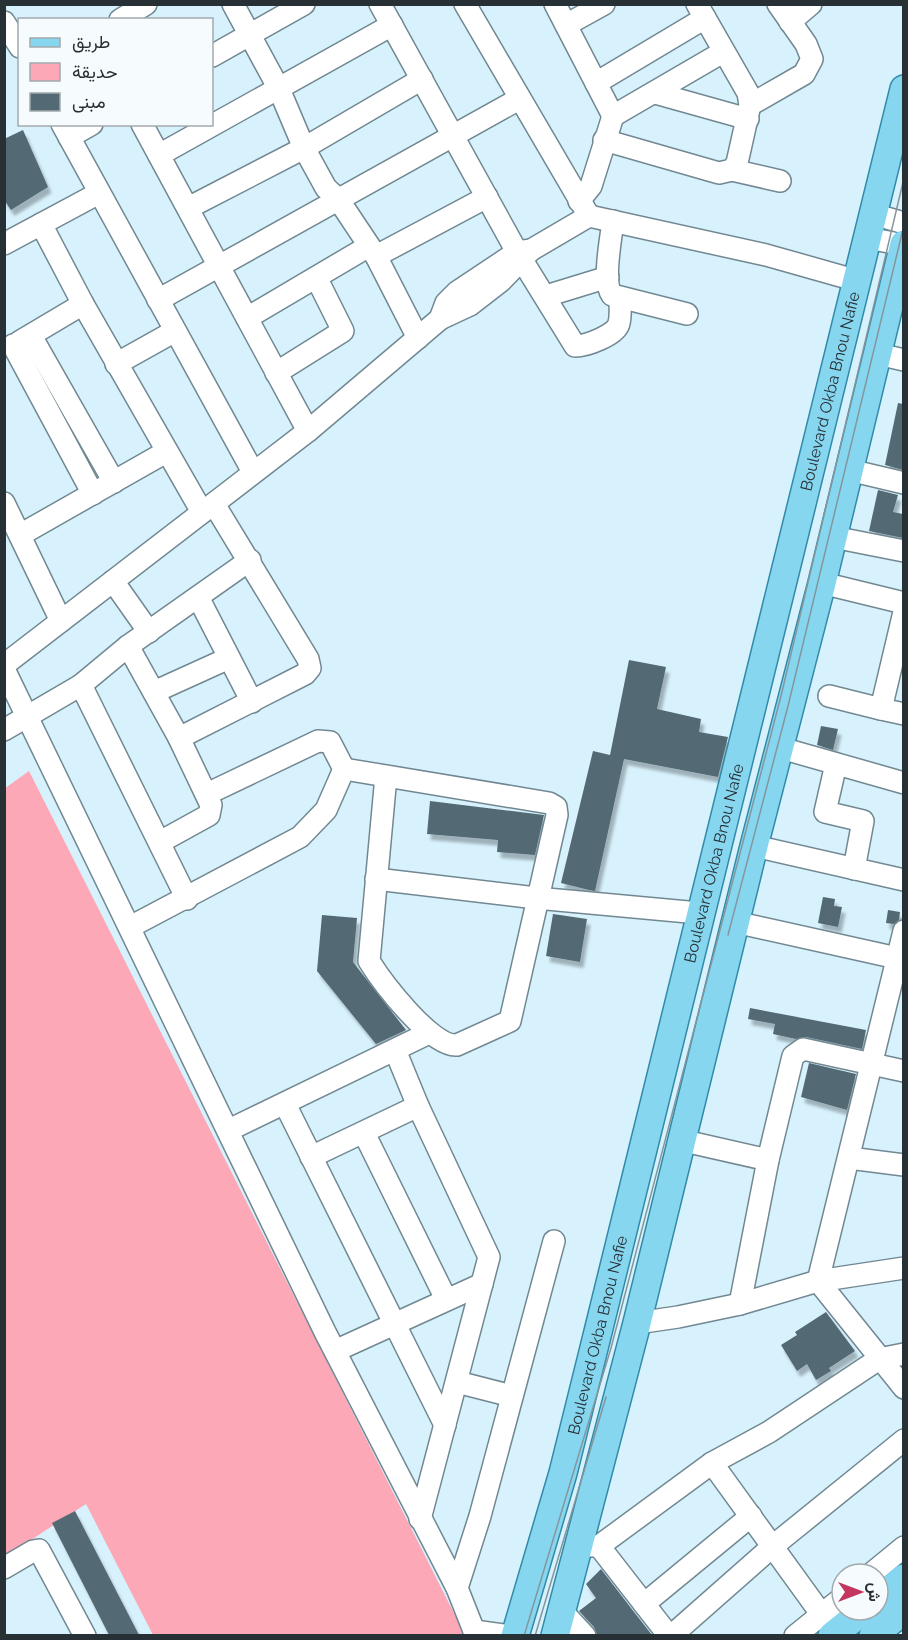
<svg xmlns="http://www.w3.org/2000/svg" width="908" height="1640" viewBox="0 0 908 1640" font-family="Raleway,Vazirmatn,sans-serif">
  <defs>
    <filter id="shadow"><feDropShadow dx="3.5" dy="6" stdDeviation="1.5" flood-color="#0004"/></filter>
  </defs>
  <rect width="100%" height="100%" fill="#d8f2fd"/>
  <path fill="#fca8b7" d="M29,771l436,864h-312l-67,-131 -81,53 -1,-768z"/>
  <g fill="#536973" filter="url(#shadow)">
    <path d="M23,130l25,57 -37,23 -7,-10v-61z"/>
    <path d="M898,403l5,1v66l-18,-5z"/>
    <path d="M878,490l20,5 -5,17 10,2v24l-34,-7z"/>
    <path d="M629,660l37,7 -9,42 44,10 -2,13 29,5 -10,40 -94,-18 -29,132 -6,-1 -28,-7 32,-132 17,4z"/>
    <path d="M821,726l17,3 -5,21 -16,-5z"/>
    <path d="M430,801l114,14 -9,40 -38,-3 1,-12 -71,-6z"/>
    <path d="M823,897l12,2 -1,7 8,1 -4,20 -20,-4z"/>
    <path d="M888,910l12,2 -1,8 -5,4 -8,-1z"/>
    <path d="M553,914l34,5 -7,43 -34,-6z"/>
    <path d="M322,915l35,3 -4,44 53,68 -30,14 -59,-73z"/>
    <path d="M750,1008l116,22 -4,19 -56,-12 -10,2 -23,-5 2,-10 -27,-5z"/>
    <path d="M809,1063l47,11 -9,36 -46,-13z"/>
    <path d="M826,1312l29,39 -26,17 2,3 -15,9 -9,-16 -10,7 -16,-26 16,-10 -2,-3z"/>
    <path d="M75,1511l64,124h-30l-57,-112z"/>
    <path d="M601,1569l33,43 18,23h-55l-3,-8 -15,-16 17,-13 -10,-14z"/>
  </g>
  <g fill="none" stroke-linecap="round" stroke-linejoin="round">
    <defs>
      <g id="minor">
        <path d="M233,4l46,85 25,59 22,40 12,11 38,57 42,82"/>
        <path d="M380,4l137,248 58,94c11,0 42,-11 44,-23 2,-7 1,-17 1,-24"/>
        <path d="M465,4l124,212"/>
        <path d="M555,4l58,112"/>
        <path d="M120,20l26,-16"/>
        <path d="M4,22l16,25"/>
        <path d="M790,22l21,-18"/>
        <path d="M566,25l38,-21"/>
        <path d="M212,56l92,-52"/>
        <path d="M596,83l109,-65"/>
        <path d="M655,93l93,26"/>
        <path d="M750,105l54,-31 8,-15 -6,-15 -28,-40"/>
        <path d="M62,124l191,348"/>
        <path d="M142,124l166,307"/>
        <path d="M69,137l23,-13"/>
        <path d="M604,140l115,33 13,-3 5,-7 13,-58 -2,-12 -51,-89"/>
        <path d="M159,155l233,-130"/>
        <path d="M732,170l48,11"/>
        <path d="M579,201l12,-15 22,-70 110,-64"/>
        <path d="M188,208l116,-60 118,-69"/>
        <path d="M873,214l31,9"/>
        <path d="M613,221c-2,18 -11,61 -1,74l75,19"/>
        <path d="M41,224l42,80 119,208"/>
        <path d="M868,238l36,7"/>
        <path d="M4,244l95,-51"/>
        <path d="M376,256l111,-59"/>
        <path d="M546,296l62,-19"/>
        <path d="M158,300l361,-201"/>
        <path d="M247,318l122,-72"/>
        <path d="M440,319l6,-16 11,-11 60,-40 14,-2 58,-34 177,39 92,26"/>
        <path d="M31,336l83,146"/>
        <path d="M19,342l64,-38"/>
        <path d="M13,345l80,149"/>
        <path d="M878,354l26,6"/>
        <path d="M116,364l59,-33"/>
        <path d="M276,373l67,-42 -26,-52"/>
        <path d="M849,470l55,13"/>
        <path d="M4,503l57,118"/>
        <path d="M20,535l146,-83"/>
        <path d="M833,537l71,14"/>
        <path d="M113,581l36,51"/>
        <path d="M822,583l82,20"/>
        <path d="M198,597l54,105"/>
        <path d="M904,612l-23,97 23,5"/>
        <path d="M128,646l51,92 32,67 -2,10 -49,27"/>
        <path d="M4,665l304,-234 132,-112 30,-14 31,-24 30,-31"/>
        <path d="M4,669l321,663 132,256 19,48"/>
        <path d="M81,685l106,214"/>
        <path d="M154,692l75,-34"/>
        <path d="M829,696l52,13"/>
        <path d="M4,730l77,-45 47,-39 122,-86"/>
        <path d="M179,738l126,-64 5,-6 -2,-9 -94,-155"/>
        <path d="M781,748l123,35"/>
        <path d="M836,764l-11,48 38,9 -9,48"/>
        <path d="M344,769l205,34 7,4 1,8 -47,206 -53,24c-25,3 -75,-63 -88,-84l17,-185"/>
        <path d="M207,794l111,-53 12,1 14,27"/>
        <path d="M754,846l150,34"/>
        <path d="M376,879l160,19 163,15"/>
        <path d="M735,922l162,36"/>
        <path d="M130,927l170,-90 26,-27 18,-41"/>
        <path d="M904,931l-86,350 86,107"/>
        <path d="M395,1050l23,56 71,151 -69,262"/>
        <path d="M285,1104l160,321"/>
        <path d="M229,1130l200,-97"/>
        <path d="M364,1133l82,166"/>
        <path d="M680,1140l88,20"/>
        <path d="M311,1157l107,-51"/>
        <path d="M849,1158l55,7"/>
        <path d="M740,1304l28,-144 25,-104 10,-7 101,22"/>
        <path d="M637,1323l41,-6 62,-13 78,-23 86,-13"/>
        <path d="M335,1351l147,-67"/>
        <path d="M457,1382l55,14"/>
        <path d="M712,1463l123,170"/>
        <path d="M587,1546h12l70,90"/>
        <path d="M599,1546l113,-83 57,-31 110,-73 25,-5"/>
        <path d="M4,1568l29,-17 6,-1 46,86"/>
        <path d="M871,1574l33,-27"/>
        <path d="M457,1588l23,-72 74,-275"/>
        <path d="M644,1604l107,-88"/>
        <path d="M562,1611l23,25"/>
        <path d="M474,1631l38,5"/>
        <path d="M671,1636l102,-90 131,-106"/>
        <path d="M795,1636l47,-38"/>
      </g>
      <g id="major">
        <path d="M878,1599l26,-21"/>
        <path id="s1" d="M515,1636l48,-163 32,-129 309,-1255"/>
        <path d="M555,1636l82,-313 117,-477 68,-263 82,-339"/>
        <path d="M832,1636l32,-26"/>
        <path d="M873,1636l31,-26"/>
      </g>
    </defs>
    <use href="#minor" stroke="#718892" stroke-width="24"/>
    <use href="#major" stroke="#318aa8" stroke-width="30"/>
    <use href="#minor" stroke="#fff" stroke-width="21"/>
    <use href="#major" stroke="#87d6f0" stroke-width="27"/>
    <g stroke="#84969d" stroke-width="1.5">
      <path d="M728,935l60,-229 116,-481"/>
      <path d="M524,1636l87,-288 170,-652 123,-518"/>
      <path d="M535,1636l71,-239"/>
    </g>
  </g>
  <g text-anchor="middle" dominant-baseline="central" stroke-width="6" stroke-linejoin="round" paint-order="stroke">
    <g font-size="16" fill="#273034" stroke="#f6fbfd">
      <text stroke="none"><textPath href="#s1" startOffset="1284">Boulevard Okba Bnou Nafie</textPath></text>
      <text stroke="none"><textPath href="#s1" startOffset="798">Boulevard Okba Bnou Nafie</textPath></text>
      <text stroke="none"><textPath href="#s1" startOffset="312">Boulevard Okba Bnou Nafie</textPath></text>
    </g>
  </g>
  <rect width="908" height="1640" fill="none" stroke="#273034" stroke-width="12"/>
  <rect x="18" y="18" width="195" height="108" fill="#f6fbfd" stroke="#a3aaad" stroke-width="1.5"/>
  <rect x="30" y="38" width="30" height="9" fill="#87d6f0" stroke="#a3aaad" stroke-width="1.5"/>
  <text x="72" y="48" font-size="18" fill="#273034">طريق</text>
  <rect x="30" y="63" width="30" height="18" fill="#fca8b7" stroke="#a3aaad" stroke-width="1.5"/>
  <text x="72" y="78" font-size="18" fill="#273034">حديقة</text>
  <rect x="30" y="93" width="30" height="18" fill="#536973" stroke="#a3aaad" stroke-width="1.5"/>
  <text x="72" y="108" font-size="18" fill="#273034">مبنى</text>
  <g transform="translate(860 1592) rotate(90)"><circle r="28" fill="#f6fbfd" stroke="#a3aaad" stroke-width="1.5"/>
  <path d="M0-4.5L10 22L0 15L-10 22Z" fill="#c4355f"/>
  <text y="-9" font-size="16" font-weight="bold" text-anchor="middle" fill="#273034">ش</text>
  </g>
</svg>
